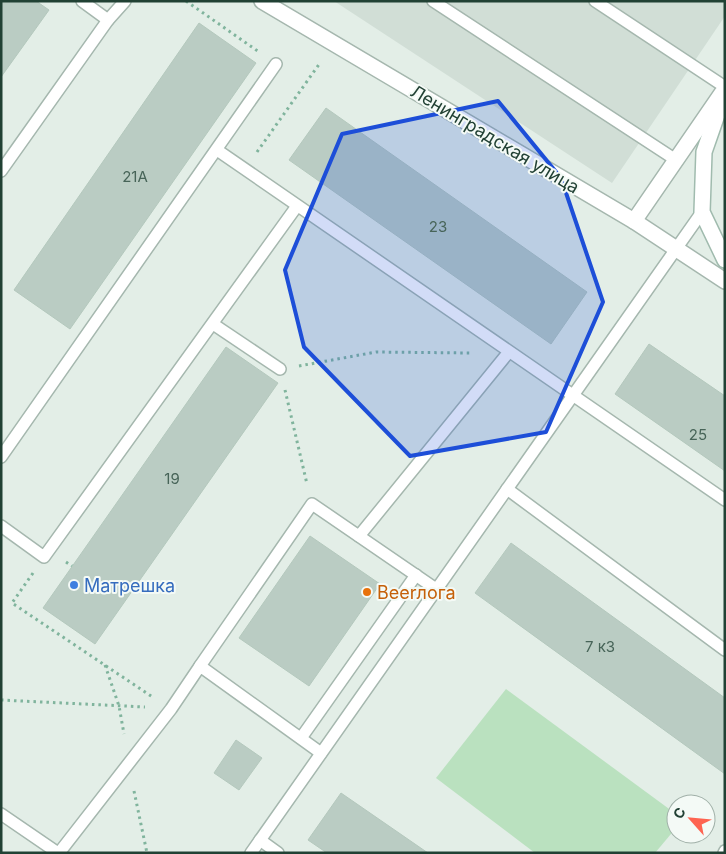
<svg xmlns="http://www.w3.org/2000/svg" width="726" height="854" viewBox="0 0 726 854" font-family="Inter,sans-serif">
  <rect width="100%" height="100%" fill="#e3eee7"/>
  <path fill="#d1ded6" d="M334,1h391v15l-113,167z"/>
  <path fill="#bae1bf" d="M506,689l170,125v14l-21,25h-120l-99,-75z"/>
  <g fill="#baccc3" stroke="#b4c8bd">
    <path d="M1,1h35l13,9 -48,67z"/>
    <path d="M199,23l57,40 -186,266 -56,-39z"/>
    <path d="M326,108l261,184 -36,52 -262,-184z"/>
    <path d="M649,344l76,52v75l-110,-77z"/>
    <path d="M226,347l52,36 -183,261 -52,-36z"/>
    <path d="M310,536l70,48 -71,102 -70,-48z"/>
    <path d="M511,543l214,155v76l-250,-181z"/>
    <path d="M236,740l26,18 -23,32 -25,-17z"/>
    <path d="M341,793l87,60h-101l-19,-13z"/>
  </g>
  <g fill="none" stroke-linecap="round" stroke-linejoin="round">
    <defs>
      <g id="service">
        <path d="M82,1l26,19"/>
        <path d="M433,1l243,159"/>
        <path d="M595,1l130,86"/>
        <path d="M217,150l508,350"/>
        <path d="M1,171l107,-151 17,-19"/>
        <path d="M213,324l67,45"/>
        <path d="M1,457l275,-393"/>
        <path d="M507,489l218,161"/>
        <path d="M1,526l43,31 253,-351"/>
        <path d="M359,536l149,-183"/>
        <path d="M200,666l112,-162 124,85"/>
        <path d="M301,738l115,-163"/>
        <path d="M1,814l57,39"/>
        <path d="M260,840l18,13"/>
        <path d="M59,853l112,-144 29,-43 121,87"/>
        <path d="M251,853l451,-641"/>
        <path d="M724,853l1,-2"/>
      </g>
      <g id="minor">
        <path d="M262,1l372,220 91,60"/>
        <path d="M634,221l88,-128"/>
      </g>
      <path id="secondary" d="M725,92l-21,60 -2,60 23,48"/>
    </defs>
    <use href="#service" stroke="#a5b7ae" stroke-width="14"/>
    <use href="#minor" stroke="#a5b7ae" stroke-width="18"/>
    <use href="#secondary" stroke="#a0bbae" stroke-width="18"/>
    <g stroke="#80b49d" stroke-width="3" stroke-dasharray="2.5 4" stroke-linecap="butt">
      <path d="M186,1l73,51"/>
      <path d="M257,152l63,-89"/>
      <path d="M299,366l77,-14 96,1"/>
      <path d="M285,390l22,94"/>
      <path d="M66,562l6,4"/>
      <path d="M33,573l-21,30 142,95"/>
      <path d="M105,665l14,41 5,28"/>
      <path d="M1,700l144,7"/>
      <path d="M134,791l13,62"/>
    </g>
    <use href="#service" stroke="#fff" stroke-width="11"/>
    <use href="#minor" stroke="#fff" stroke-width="15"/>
    <use href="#secondary" stroke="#fff" stroke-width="15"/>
  </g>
  <path fill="#1d4ed8" fill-opacity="0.2" stroke="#1d4ed8" stroke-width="4" stroke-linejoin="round" d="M498,101l63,77 42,124 -57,130 -136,24 -106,-109 -19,-77 57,-136z"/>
  <circle fill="#3f7fe0" stroke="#f4faf6" stroke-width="2" cx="74" cy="585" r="5"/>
  <circle fill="#e8710a" stroke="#f4faf6" stroke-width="2" cx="367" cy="592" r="5"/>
  <g text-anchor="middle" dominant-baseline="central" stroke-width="4" stroke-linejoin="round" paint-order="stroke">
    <g font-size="15" fill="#476458">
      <text x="135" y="176">21А</text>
      <text x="438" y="226">23</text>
      <text x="698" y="434">25</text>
      <text x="172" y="478">19</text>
      <text x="600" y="646">7 к3</text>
    </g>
    <g font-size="18" fill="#214134" stroke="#f4faf6">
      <text transform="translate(495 139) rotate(31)">Ленинградская улица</text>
    </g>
    <g font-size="18" fill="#366cbe" stroke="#f4faf6" text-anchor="start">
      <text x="84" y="585">Матрешка</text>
    </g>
    <g font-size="18" fill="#c56008" stroke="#f4faf6" text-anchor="start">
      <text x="377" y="592">Beerлога</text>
    </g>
  </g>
  <rect width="726" height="854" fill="none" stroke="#214134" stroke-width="5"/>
  <g transform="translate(691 819) rotate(297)"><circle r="24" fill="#f4faf6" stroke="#a0b0a8"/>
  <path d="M0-4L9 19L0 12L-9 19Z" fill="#fe6451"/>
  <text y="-8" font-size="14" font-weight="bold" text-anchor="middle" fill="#214134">С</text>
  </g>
</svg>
